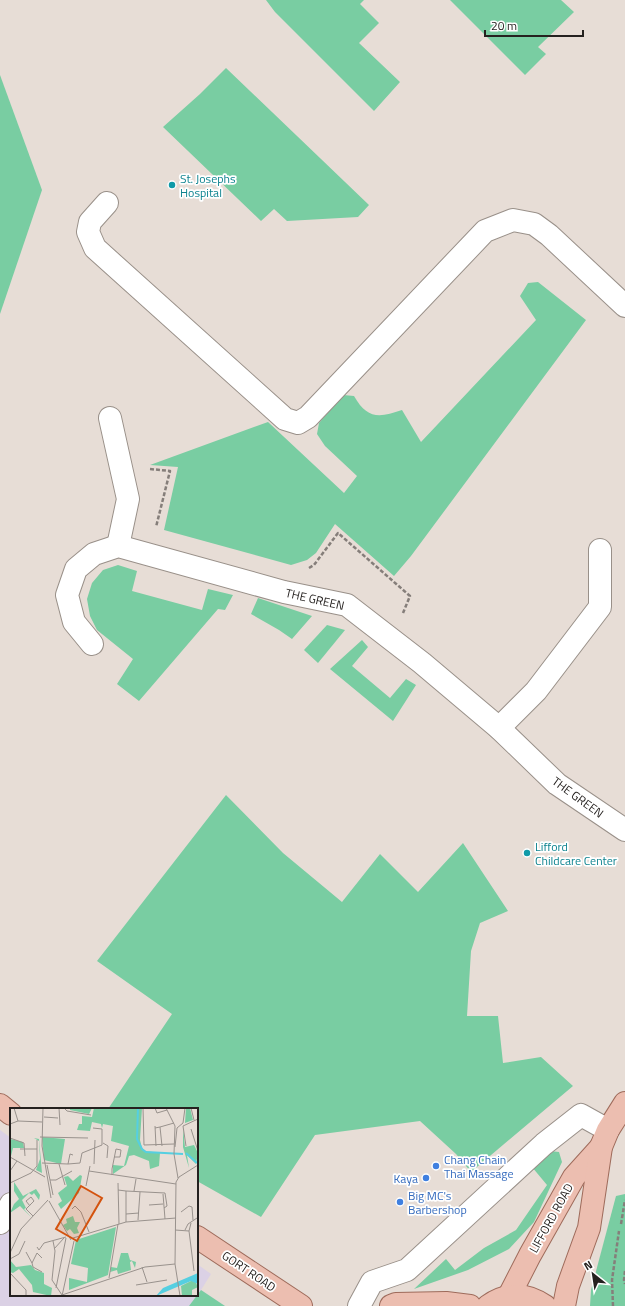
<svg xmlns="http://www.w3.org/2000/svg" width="625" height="1306" viewBox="0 0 625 1306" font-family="'Titillium Web',sans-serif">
  <rect width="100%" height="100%" fill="#e7ddd6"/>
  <path fill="#dbd1e5" d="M0,1130l11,8v157h186v-31l14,10 -10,16 24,16h-225z"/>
  <g fill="#79cda2">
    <path d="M266,0h98l-4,4 19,19 -20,20 41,39 -26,29 -99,-99z"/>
    <path d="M450,0h111l13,12 -36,35 8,7 -21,21z"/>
    <path d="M226,68l143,137 -11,12 -71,4 -13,-12 -13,12 -98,-94 37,-33z"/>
    <path d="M0,75l42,115 -42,124z"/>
    <path d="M538,282l48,38 -175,236 -17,20 -59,-52 -19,29 -9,7 -16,5 -127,-35 14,-63 -28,-2 118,-43 76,71 13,-17 -32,-30 -8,-12 2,-11 24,-28 11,1c13,23 25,22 48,14l19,32 115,-122 -16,-24 8,-13z"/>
    <path d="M118,565l19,6 -5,20 70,19 6,-21 25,6 -8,15 -7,-1 -79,92 -22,-17 16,-25 -36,-29 -7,-14 -3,-17 5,-16 11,-13z"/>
    <path d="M258,598l54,18 -20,23 -13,-9 -28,-16z"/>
    <path d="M327,625l18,5 -27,33 -14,-13z"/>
    <path d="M362,640l6,7 -16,19 38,32 16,-19 10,6 -23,36 -63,-52z"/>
    <path d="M226,795l57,58 59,49 38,-48 38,38 45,-49 45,68 -28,12 -9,28 -4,65h31l5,47 38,-6 32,29 -102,86 -15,-18 -36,-33 -105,14 -54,82 -64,-36v-72h-89l64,-95 -75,-53z"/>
    <path d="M550,1151l9,1 3,10 -28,60 -25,27 -41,21 -54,19 32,-30 9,11 29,-22 32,-18 31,-45 -15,-18z"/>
    <path d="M625,1194v112h-35l1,-16 25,-94z"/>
    <path d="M201,1290l24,16h-36z"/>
  </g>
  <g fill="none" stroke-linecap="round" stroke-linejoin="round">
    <defs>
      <g id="minor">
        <path d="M107,203l-17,19 -2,10 7,16 190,171 13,4 10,-6 177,-186 28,-11 21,4 15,11 76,71"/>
        <path d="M110,418l18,81 -10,47"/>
        <path d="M92,644l-18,-22 -7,-27 9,-26 18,-15 24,-8 166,46 63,13 75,58 77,65 58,56 68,46"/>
        <path d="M499,728l37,-37 64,-84v-57"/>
        <path d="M0,1223l11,-19"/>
        <path d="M359,1306l13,-24 35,-12 137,-126 37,-29 27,15"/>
      </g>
      <g id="major">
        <path d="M0,1105l11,9"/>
        <path d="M197,1237l104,69"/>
        <path d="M509,1296l21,-41 44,-78 27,-30"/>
        <path d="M391,1306l5,-2 50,-1 24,3"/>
        <path d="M488,1306c20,-14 38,-13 57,0"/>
        <path d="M564,1306l4,-20 21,-58 12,-81 7,-17 17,-27"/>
      </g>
    </defs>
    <use href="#minor" stroke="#999089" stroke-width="24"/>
    <use href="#major" stroke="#9e6b5b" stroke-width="24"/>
    <g stroke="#857e7a" stroke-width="2.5" stroke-dasharray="4 2" stroke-linecap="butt">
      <path d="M150,469l20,2 -14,56"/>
      <path d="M309,568l5,-3 24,-32 72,63 -7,17"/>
      <path d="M621,1224l4,-24"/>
      <path d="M625,1271l-1,9 1,4"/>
      <path d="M613,1306l-1,-26 7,-49"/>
    </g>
    <use href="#minor" stroke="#fff" stroke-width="22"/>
    <use href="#major" stroke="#ecbeb0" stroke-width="22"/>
  </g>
  <g fill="#0f9aa8" stroke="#fff" stroke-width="1.5">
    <circle cx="172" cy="185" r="4"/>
    <circle cx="527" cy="853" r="4"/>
  </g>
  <g fill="#3f7fe0" stroke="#fff" stroke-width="1.5">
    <circle cx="436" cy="1166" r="4"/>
    <circle cx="426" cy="1178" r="4"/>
    <circle cx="400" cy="1202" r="4"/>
  </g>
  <g text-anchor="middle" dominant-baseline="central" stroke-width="3.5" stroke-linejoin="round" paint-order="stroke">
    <g font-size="12" fill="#0d838f" stroke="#fff" text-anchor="start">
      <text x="180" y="178">St. Josephs<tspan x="180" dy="14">Hospital</tspan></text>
      <text x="535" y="846">Lifford<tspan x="535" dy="14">Childcare Center</tspan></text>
    </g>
    <g font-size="12" fill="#25211f" stroke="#fff">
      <text transform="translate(315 599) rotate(13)">THE GREEN</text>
      <text transform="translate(578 797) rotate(36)">THE GREEN</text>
      <text transform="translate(551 1218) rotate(-61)">LIFFORD ROAD</text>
      <text transform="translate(249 1271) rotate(34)">GORT ROAD</text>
    </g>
    <g font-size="12" fill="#366cbe" stroke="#fff" text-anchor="start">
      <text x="444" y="1159">Chang Chain<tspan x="444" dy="14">Thai Massage</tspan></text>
      <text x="418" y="1178" text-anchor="end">Kaya</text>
      <text x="408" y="1195">Big MC's<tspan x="408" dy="14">Barbershop</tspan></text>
    </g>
  </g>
  <g transform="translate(10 1108)">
    <rect width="188" height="188" fill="#e7ddd6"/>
    <path d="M60,0h22l-3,6 -19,-4zM84,0h48l-2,32 2,8 3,3 15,2 -1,13 -9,3 -1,-8 -15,-6 -5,1 -3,9 -13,9v-9l11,1 5,-20 -18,-5 2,-15 -10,-2 -1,4 -1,-4 -9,-2 -2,9 -13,-1 2,-6h3v-8l10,1zM176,0h4l3,12 -8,3zM173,20l2,19 9,-2 4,8 -2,11 -9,-9 2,13 -6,-21zM32,29l23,2 -4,25 -17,-4zM24,30l5,1 3,34 -6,-3 4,-11 -1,-18zM0,31l13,3 1,6h-11l-2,8zM70,67l2,1 -3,17 -18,16 -3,-5 4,-3 -4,-8 9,-7 -3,-9 4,-1 5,5zM4,74l9,14 13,-7 4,6 -1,5 -5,-7 -2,2 -3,-2 -7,7 4,8 -2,1 7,8 -11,-11 -10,7 4,-9 5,-5 -5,-8zM63,108l2,6h5l-3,6 2,5 -5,1 -4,-5 -3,2 -4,-6 4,-2 -1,-4zM106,119l-8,48 -39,15v-12l18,4 1,-14 -17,-4 5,-24zM111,145h7l2,7 6,2 -1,6 -3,-7 -2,1 1,8 -13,4 -1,-4 -7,2 1,-5 6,1zM0,152l6,7 15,-2 4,5 9,3v11l8,4 -1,8 -18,-4 -1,-7 -13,-16 -6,4 -3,-1zM181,173h4l3,6 -6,3v6h-10l-1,-10z" fill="#79cda2"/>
    <path d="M188,165v11l-7,-3 -35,15 7,-8z" fill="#55cfe1"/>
    <path fill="none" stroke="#55cfe1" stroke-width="2" d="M128,0l-1,31 5,10 4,3 37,2M176,45l11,10"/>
    <path fill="none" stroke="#99928d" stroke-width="1" d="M33,0l-1,38 9,52M49,0l1,17M54,0l3,3 24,4M133,0l1,37 30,-1M145,0l2,5 10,-3M156,0l9,18 -1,28 4,24M181,0l3,12M34,9l14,1M8,13l24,1M0,16l8,-3 -4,-13M145,18l1,20M150,19l14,-4M145,20l5,-1 2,19M181,21l7,22M30,29l48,1M0,30l14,5 1,13M93,35l5,3 -1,12M176,38l-3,-20 15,-7M165,39l2,-19 6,-5 2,-15M10,41h17M0,49l35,20M32,55l26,1 2,-10 3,1M49,56l6,21M58,56l12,-1 2,-10 20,-8v-16l-9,-1M84,56l1,-24M37,57l6,30M0,63l7,-10M79,63l87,13M102,67v-6l4,-20 5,1 -1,7h-6M40,72h6l16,-9M0,75l21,-10 6,-7v-26M108,75l1,41M76,78l4,-20M108,82l8,1v31M116,83l39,2 2,13 -3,2M124,83l2,-12M153,86l2,25M39,93l22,39M139,97l14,-1M20,98l-4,-5 5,-4 3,4 -8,8 7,7M62,101l3,-3 6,6 8,20M171,104l8,-6 3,1 1,13M116,106l13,-1M128,112l2,-28M165,122l14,1 2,-8M175,122l3,-6 9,-6M179,123l5,40M63,130l53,-16 50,-4M43,133l2,10 -3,29 10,15 83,-28 30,-3M27,139l2,3 5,-7 22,-6M44,141l10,-11M16,144l6,11M0,145l11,-24 27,-29M32,150l-5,-5 -5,10 1,4 9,5M0,151l9,-5 6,-13M132,159l5,15M0,165l16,17v6M99,170l9,-54M126,177l31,-5M46,180l10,-50M52,188l12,-55M170,188l-5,-32 1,-82 3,-5 19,-12"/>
    <path fill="#d4530e" fill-opacity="0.15" stroke="#d4530e" stroke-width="2" d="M71,78l21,12 -25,43 -21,-12z"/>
    <rect width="188" height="188" fill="none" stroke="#25211f" stroke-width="2"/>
  </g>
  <g transform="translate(593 1274) rotate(330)" stroke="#ffffff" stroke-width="3" paint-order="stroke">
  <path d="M0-3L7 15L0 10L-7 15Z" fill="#25211f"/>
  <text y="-6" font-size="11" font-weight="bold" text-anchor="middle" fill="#25211f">N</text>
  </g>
  <path d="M485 30v6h98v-6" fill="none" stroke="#25211f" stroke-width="2"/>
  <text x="491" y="30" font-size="12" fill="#25211f" stroke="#ffffff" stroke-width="3" paint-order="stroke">20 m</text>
</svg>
